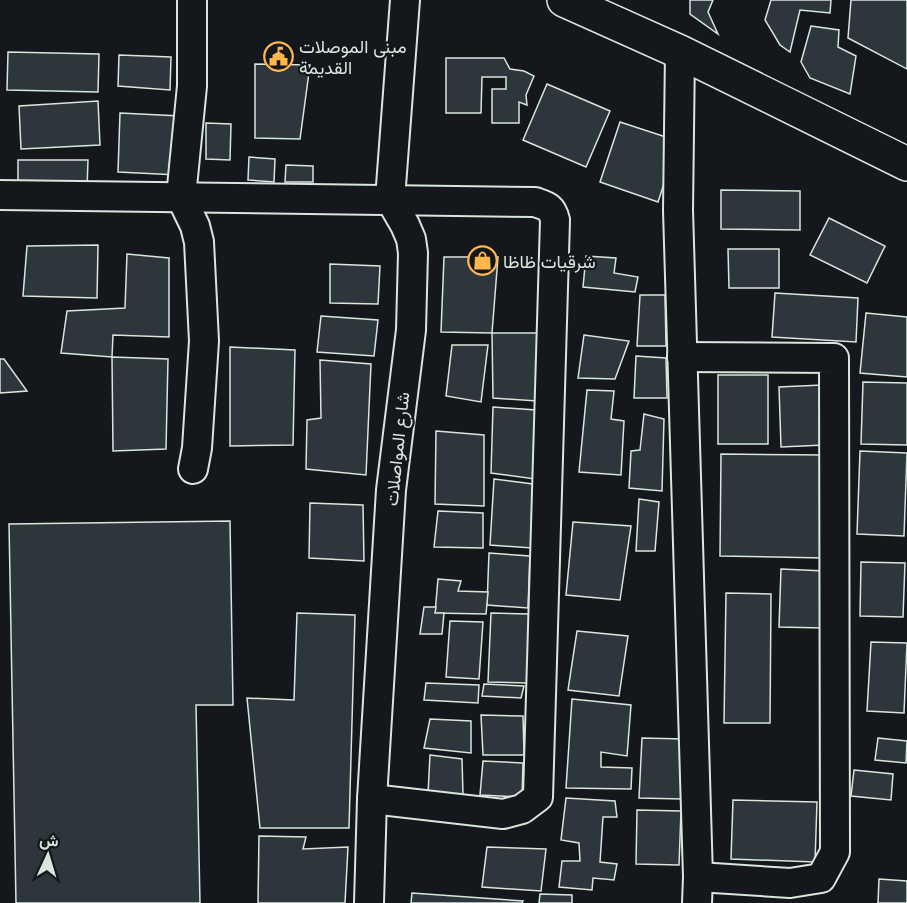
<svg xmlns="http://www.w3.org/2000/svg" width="907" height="903" viewBox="0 0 907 903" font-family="'PT Sans',Vazirmatn,sans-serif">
  <rect width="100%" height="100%" fill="#14181c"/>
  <g fill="#2c363c" stroke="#d8e6dc" stroke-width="1.5">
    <path d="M690,0h23l-5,12 10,22 -28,-20z"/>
    <path d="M771,0h60l-1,13 -30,-3 -10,42 -10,-7 -15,-25z"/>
    <path d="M851,0h56v69l-59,-31z"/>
    <path d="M811,26l28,4 -1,17 18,9 -6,38 -40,-16 -9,-16z"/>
    <path d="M8,52l91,2 -1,38 -91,-2z"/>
    <path d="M119,55l52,2 -1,33 -52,-4z"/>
    <path d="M446,58h58l6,11 14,2 10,5 -8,19 1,10 -8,-3v21h-27v-34h14v-12h-24l-1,36h-35z"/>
    <path d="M255,64l55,1 -10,74 -45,-1z"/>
    <path d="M547,84l63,27 -24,56 -63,-27z"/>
    <path d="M98,101l2,44 -79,4 -2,-43z"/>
    <path d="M120,113l60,3 -2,59 -60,-3z"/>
    <path d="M620,122l58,19 -20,61 -58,-20z"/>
    <path d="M206,123l25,1 -1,36 -24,-1z"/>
    <path d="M249,157l26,2 -1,23 -26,-2z"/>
    <path d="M18,160h70l-1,29 -69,-1z"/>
    <path d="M286,165l27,1v16h-28z"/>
    <path d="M721,190l79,1v39l-79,-1z"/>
    <path d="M829,218l56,28 -18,37 -57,-28z"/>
    <path d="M98,245l-1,53 -74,-2 4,-50z"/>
    <path d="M728,249h51v39h-50z"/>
    <path d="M127,254l42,4v79l-56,-2 -1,22 -51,-4 6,-42 58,-3z"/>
    <path d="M586,256l30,2 -2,15 24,4 -3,15 -52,-5z"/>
    <path d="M444,257h54l-6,76 -51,-1z"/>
    <path d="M330,264l50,2 -2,38 -48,-1z"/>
    <path d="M775,293l83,5 -2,44 -84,-5z"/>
    <path d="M640,295h25l1,51h-29z"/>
    <path d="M866,313l41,4v60l-47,-4z"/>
    <path d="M321,316l57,4 -4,36 -57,-4z"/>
    <path d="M492,333h46l-1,68 -44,-3z"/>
    <path d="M584,335l45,6 -14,38 -37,-1z"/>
    <path d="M452,345h36l-7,57 -35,-6z"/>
    <path d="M230,347l65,3 -2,95 -63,1z"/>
    <path d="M636,356l30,2 1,40h-33z"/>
    <path d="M112,357l56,2 -2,90 -53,2z"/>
    <path d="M0,359h4l23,32 -27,2z"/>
    <path d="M320,360l51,4 -5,111 -60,-6 1,-49 14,-2z"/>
    <rect x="718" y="375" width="50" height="69"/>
    <path d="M863,382l44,1v62l-46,-1z"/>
    <path d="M822,385l2,60 -43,2 -2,-60z"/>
    <path d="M587,390l27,1 -3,28 13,2 -3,54 -42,-3z"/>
    <path d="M493,407l43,3 -1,69 -44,-6z"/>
    <path d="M644,414l20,5 -2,72 -33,-3 2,-37 9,-1z"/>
    <path d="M436,431l48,4v71l-49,-2z"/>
    <path d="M860,451l47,2 -3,83 -47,-2z"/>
    <path d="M721,454l104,1 -1,103 -104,-2z"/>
    <path d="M494,479l39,5 -1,64 -42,-3z"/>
    <path d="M639,499l20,3 -4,49h-19z"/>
    <path d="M310,503l53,2 1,56 -55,-3z"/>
    <path d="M438,511l45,2v35l-49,-1z"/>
    <path d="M230,521l3,184h-37l4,198h-184l-7,-379z"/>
    <path d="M573,522l58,4 -11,74 -54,-5z"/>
    <path d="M489,553l41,3 -2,52 -41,-3z"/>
    <path d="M861,562l44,1 -2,54 -43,-1z"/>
    <path d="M781,569l44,2 -2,57 -44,-1z"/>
    <path d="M438,579l23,2 -3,10 30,1 -2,22 -51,-1z"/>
    <path d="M726,593l45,1 -1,129h-46z"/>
    <path d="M424,607h12l-1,6h9l-2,21h-22z"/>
    <path d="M297,613l58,2 -6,213h-89l-13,-130 47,2z"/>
    <path d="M491,613l38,1 -2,69 -39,-1z"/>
    <path d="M450,621l33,1 -4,57 -33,-2z"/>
    <path d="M577,631l51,5 -9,60 -51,-6z"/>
    <path d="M871,642l36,1 -3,70 -37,-2z"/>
    <path d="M426,683l53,2 -1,18 -54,-3z"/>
    <path d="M484,684l40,2 -3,12 -39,-2z"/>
    <path d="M572,699l59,6 -4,51 -26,-4v15l31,1 -1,21 -65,-1z"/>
    <path d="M481,715l42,1 1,39h-41z"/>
    <path d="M430,719l41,2v32l-47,-5z"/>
    <path d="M642,738l42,1 -2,60 -43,-1z"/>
    <path d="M878,738l29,3 -1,22 -31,-3z"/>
    <path d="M430,755l32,4 1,36 -35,-1z"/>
    <path d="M483,761l40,2 -1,34 -42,-2z"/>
    <path d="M854,770l39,4 -2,26 -40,-4z"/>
    <path d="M566,798l49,3 2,16h-14l-3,45 17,2 -3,16 -21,-2 -1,12 -33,-3 3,-26h18l-1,-18 -18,-3z"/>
    <path d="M733,800l84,2 -2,60 -84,-3z"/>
    <path d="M637,810l44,1 -2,54 -43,-1z"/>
    <path d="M259,836l47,1 -3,12 45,-2 -3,56h-87z"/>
    <path d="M487,847l59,2 -5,42 -59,-4z"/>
    <path d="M879,879l28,2v22h-29z"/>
    <path d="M412,893l111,8 -1,2h-111z"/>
    <path d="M540,894l32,1v8h-33z"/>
  </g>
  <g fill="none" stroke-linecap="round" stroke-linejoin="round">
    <defs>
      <g id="street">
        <path d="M192,0v86l-11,111 14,29 4,16 5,99 -7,107 -4,21"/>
        <path d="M680,52l-2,158 20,667 -1,26"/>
        <path d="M0,195l535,7c12,4 17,5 20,18l-17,577 -16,12 -19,5 -131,-15"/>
        <path d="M682,357l152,1 1,494 -14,26 -31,5 -92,-6"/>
        <path d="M369,903l3,-104 19,-309 20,-160 2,-77 -2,-14 -6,-14 -15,-26 15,-199"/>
      </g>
      <path id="secondary" d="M564,0l116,52 227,112"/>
    </defs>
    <use href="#street" stroke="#d8e6dc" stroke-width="32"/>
    <use href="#secondary" stroke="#d8e6dc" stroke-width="36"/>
    <use href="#street" stroke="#14181c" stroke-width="28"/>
    <use href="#secondary" stroke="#14181c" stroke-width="33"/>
  </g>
  <defs>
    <symbol id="civic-ring" viewBox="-11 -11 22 22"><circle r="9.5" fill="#14181c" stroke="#ffb74d" stroke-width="1.5"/><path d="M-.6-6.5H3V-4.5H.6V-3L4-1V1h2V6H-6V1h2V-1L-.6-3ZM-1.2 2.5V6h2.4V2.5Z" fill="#ffb74d"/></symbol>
    <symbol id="shop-ring" viewBox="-11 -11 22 22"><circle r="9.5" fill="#14181c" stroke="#ffb74d" stroke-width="1.5"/><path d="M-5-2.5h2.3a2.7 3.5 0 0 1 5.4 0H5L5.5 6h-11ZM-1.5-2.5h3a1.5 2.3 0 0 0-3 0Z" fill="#ffb74d"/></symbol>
  </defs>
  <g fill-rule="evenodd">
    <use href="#civic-ring" x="262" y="40" width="33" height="33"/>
    <use href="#shop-ring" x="466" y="244" width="33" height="33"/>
  </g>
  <g text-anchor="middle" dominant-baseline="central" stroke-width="4.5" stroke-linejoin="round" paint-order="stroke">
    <g font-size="18" fill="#d8e6dc" stroke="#14181c" text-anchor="start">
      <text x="299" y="46">مبنى الموصلات<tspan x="299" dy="21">القديمة</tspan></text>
      <text x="503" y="261">شرقيات ظاظا</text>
    </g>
    <g font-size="18" fill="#d8e6dc" stroke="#14181c">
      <text transform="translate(397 449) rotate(-84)">شارع المواصلات</text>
    </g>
  </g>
  <g transform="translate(48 855) rotate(4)" stroke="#14181c" stroke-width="4.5" paint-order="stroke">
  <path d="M0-4.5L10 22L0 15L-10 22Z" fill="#d8e6dc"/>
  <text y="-9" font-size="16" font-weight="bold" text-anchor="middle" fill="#d8e6dc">ش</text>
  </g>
</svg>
